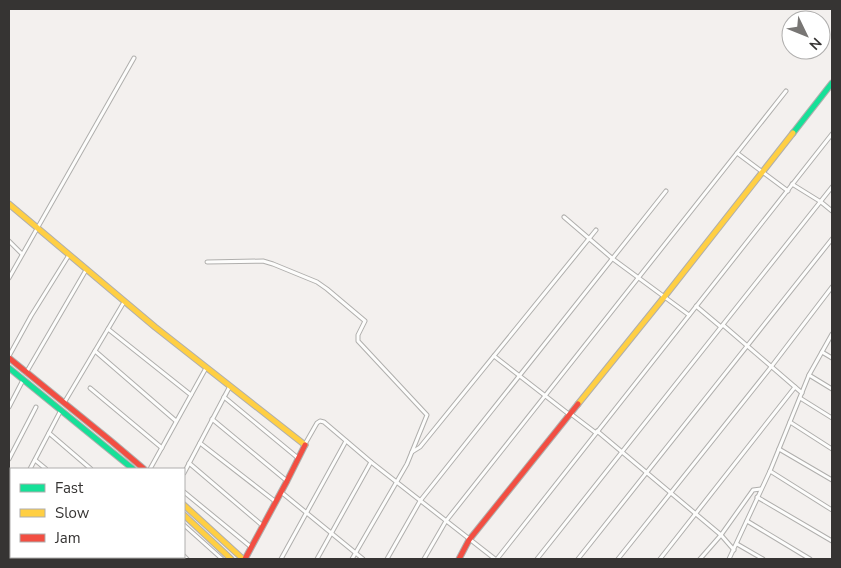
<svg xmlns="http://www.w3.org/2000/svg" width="841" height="568" viewBox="0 0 841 568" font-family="'Nunito Sans',sans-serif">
  <rect width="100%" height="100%" fill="#f3f0ee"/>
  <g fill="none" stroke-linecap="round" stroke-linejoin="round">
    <defs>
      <g id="street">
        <path d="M737,153l51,38"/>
        <path d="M792,184l29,18 11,9"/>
        <path d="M564,217l49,42 76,56"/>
        <path d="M9,241l13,13"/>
        <path d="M207,262l56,-1 10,3 44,18 10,7 38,32 -7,14v6l69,74 -20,49 -55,95"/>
        <path d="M9,278l125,-220"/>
        <path d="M696,306l25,21"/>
        <path d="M723,325l79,68"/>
        <path d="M108,329l83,66"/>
        <path d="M95,351l81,70"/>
        <path d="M822,352l10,6"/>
        <path d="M9,356l22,-40 38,-61"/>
        <path d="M494,356l76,59"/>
        <path d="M26,373l60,-103"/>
        <path d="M809,375l23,14"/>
        <path d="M90,388l72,60"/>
        <path d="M224,397l74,61"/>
        <path d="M800,398l32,20"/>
        <path d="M64,403l60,-101"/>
        <path d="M9,407l14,-27"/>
        <path d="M571,414l25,19"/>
        <path d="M212,419l75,62"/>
        <path d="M790,422l42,27"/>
        <path d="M597,431l124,104 13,15"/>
        <path d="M49,433l42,36"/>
        <path d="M200,443l76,59"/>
        <path d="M305,444l12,-21 3,-2 4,1 47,40 124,97"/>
        <path d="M779,449l53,31"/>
        <path d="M412,452l8,-5 176,-217"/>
        <path d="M9,459l27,-52"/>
        <path d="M35,460l11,9"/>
        <path d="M189,463l74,63"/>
        <path d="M30,469l31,-59"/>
        <path d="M150,469l56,-101"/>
        <path d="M770,471l62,39"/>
        <path d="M184,473l46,-87"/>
        <path d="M184,492l67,55"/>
        <path d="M281,492l82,67"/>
        <path d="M757,497l75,44"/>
        <path d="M9,511l2,-5"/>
        <path d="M9,514l2,2"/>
        <path d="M747,521l63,38"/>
        <path d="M184,525l38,34"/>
        <path d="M737,544l26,15"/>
        <path d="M9,553l2,2"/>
        <path d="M184,556l3,3"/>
        <path d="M13,557l3,2"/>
        <path d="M58,557l3,2"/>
        <path d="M103,557l3,2"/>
        <path d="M145,557l3,2"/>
        <path d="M138,559l1,-2"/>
        <path d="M281,559l65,-118"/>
        <path d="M317,559l54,-97"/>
        <path d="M387,559l33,-58 246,-310"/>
        <path d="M424,559l22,-38 340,-430"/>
        <path d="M497,559l335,-425"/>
        <path d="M537,559l295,-372"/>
        <path d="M578,559l254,-320"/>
        <path d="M618,559l153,-192 61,-80"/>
        <path d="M660,559l135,-172"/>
        <path d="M700,559l21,-24 32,-45 8,-1"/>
        <path d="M729,559l41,-88 39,-96 23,-41"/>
      </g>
      <g id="fast">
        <path d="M793,133l39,-50"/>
        <path d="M9,368l124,101"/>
      </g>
      <g id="slow">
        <path d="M9,204l146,123 150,118"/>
        <path d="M578,404l87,-108 128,-163"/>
        <path d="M184,505l59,54"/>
        <path d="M184,515l47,44"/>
      </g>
      <g id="jam">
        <path d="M9,358l102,83 33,28"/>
        <path d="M245,559l42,-78 18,-36"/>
        <path d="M459,559l10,-19 109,-136"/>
      </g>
    </defs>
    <use href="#street" stroke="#b0afad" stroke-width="5"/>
    <use href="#fast" stroke="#b0afad" stroke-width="7"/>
    <use href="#slow" stroke="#b0afad" stroke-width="7"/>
    <use href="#jam" stroke="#b0afad" stroke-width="7"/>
    <use href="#street" stroke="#fdfdfc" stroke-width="3"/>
    <use href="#fast" stroke="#16e098" stroke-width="5"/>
    <use href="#slow" stroke="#ffcf43" stroke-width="5"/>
    <use href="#jam" stroke="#f24e42" stroke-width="5"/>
  </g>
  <rect width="841" height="568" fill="none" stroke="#363433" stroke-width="20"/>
  <rect x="10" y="468" width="175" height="90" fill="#ffffff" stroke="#afaead"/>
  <rect x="20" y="484" width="25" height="8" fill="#16e098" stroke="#afaead"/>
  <text x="55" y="493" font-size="15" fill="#363433">Fast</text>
  <rect x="20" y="509" width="25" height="8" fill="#ffcf43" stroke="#afaead"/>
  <text x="55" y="518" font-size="15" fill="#363433">Slow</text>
  <rect x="20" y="534" width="25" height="8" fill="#f24e42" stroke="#afaead"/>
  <text x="55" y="543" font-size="15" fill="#363433">Jam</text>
  <g transform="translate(806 35) rotate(133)"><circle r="24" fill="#ffffff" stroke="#afaead"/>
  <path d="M0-4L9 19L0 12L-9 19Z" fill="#787674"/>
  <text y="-8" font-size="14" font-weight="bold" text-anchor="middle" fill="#363433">N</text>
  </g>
</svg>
